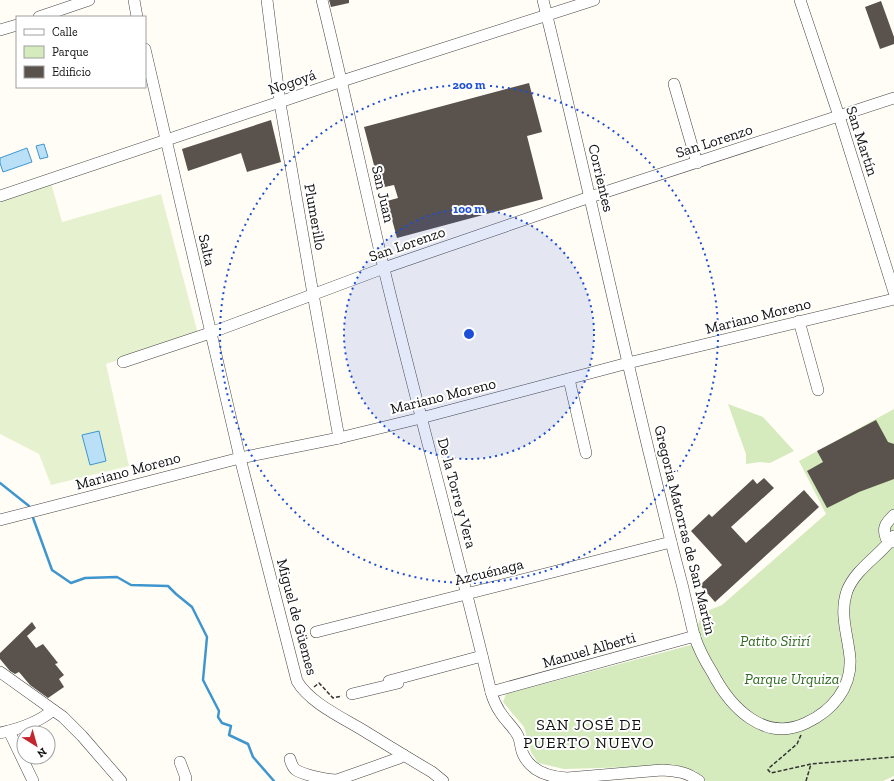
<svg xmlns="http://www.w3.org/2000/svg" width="894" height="781" viewBox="0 0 894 781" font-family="'Zilla Slab',serif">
  <rect width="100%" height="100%" fill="#fffdf5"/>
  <g fill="#d5ebbd">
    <path d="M728,404l35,13 31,34 -24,12 -10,-1 -14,2v-10z"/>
    <path d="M894,409v367l-11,5h-177l-10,-10 -29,-5 -103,3 -26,-6 -7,-11 -7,-25 -21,-25 3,-8 185,-49 11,-32 20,-8 104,-91 -27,-53z"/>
  </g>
  <path fill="#e6f2cf" d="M51,183l11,39 99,-28 37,140 -92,30 23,102 -78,19 -12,-31 -39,-20v-234z"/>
  <g fill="#b9e0f7" stroke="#3f96cf">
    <path d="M44,144l4,13 -8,2 -4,-13z"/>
    <path d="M27,148l5,14 -29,10 -3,-9v-5z"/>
    <path d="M99,431l7,30 -16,4 -8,-30z"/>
  </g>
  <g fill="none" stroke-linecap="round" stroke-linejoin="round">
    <g stroke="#3f96cf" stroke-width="2.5">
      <path d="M0,483l29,23 1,3"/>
      <path d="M32,515l20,55 19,13 14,-5 32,-1 14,8 37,1 8,8 16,13 15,30 -4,43 16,31 -1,6 4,6 9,3 -2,9 19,9 5,13 21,24"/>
    </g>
  </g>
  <g fill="#5a524d">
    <path d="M329,0h20v3l-18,4z"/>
    <path d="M881,1l13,36v7l-14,5 -15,-42z"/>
    <path d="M529,83l13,49 -15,4 16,63 -146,39 -10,-37 11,-3 -4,-13 -14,3 -16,-61z"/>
    <path d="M271,120l10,42 -34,10 -6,-19 -53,18 -6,-22z"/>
    <path d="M876,420l12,22 6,2v35l-35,13 -32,16 -20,-37 16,-9 -6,-11z"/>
    <path d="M764,478l10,10 -43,39 15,16 58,-53 15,17 -104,95 -15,-17 22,-20 -31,-34 18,-17 3,3 41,-38 4,5z"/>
    <path d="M32,622l4,6 -9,8 9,12 7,-4 15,19 -3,1 9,11 -5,4 5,8 -16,11 -18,-13 -11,-13 -4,2 -5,-3 -10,-12v-6z"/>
  </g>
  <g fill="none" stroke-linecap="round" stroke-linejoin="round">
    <defs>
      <g id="minor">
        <path d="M134,0l3,17"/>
        <path d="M267,0l13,103 33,191 26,144"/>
        <path d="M322,0c22,89 41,179 62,269 34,141 73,282 107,423 2,7 5,14 9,20 5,8 12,14 17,22 4,6 3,14 6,20 8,18 26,23 44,24l95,-8c15,1 25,2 37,11"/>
        <path d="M543,0c37,150 70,302 106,452 11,44 21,88 33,132 4,17 8,34 12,51 4,12 11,26 18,37 18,35 52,71 94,51 26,-12 46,-35 44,-65 -2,-23 -11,-44 -3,-67 9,-23 33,-35 47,-55"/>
        <path d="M800,0l39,116 55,176"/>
        <path d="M39,17l50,-17"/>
        <path d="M0,30l17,-5"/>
        <path d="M145,49l95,409 57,223c12,21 44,36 64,48 23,14 47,29 71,43l11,9"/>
        <path d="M674,84l23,79"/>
        <path d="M0,196l342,-115 252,-81"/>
        <path d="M799,321l19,69"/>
        <path d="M123,362l87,-29 174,-65 206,-71 304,-99"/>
        <path d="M569,379l17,74"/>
        <path d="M894,515c-8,8 -12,12 -8,23l8,4"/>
        <path d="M0,520l240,-62 99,-20 82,-20 207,-55 266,-64"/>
        <path d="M316,632l355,-90"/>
        <path d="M0,672l63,45 19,19 39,45"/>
        <path d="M389,681l93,-25"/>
        <path d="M491,692l204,-56"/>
        <path d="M352,694l46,-11"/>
        <path d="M9,731l24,50"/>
        <path d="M0,733c19,-4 38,-10 53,-23"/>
        <path d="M290,759c1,4 2,8 6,11 8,5 31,10 41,10l62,-22 5,-3"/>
        <path d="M180,762l6,16 -1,3"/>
      </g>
    </defs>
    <use href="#minor" stroke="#444" stroke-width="12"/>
    <g stroke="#333" stroke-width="1.5" stroke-dasharray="4 2" stroke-linecap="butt">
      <path d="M296,638l12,-4"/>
      <path d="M314,687l5,-4 14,15 9,-2"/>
      <path d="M801,735l-4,9 -28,24 -1,2 3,3 40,-9 83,-7"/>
      <path d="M806,781l5,-17"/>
      <path d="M891,781l3,-1"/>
    </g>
    <use href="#minor" stroke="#fff" stroke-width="11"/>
  </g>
  <circle cx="469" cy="334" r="125" fill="#1d4ed8" fill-opacity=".12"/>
  <g fill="none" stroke="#1d4ed8" stroke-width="2" stroke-dasharray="2 4">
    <circle cx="469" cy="334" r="125"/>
    <circle cx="469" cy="334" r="249"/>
  </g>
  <g text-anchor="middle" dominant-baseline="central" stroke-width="4" stroke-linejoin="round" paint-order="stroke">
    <g font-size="15" fill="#111" stroke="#fff">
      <text transform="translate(292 82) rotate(-19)">Nogoyá</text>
      <text transform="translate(714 141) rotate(-18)">San Lorenzo</text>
      <text transform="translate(862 141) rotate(72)">San Martín</text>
      <text transform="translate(601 178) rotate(77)">Corrientes</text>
      <text transform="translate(383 194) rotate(77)">San Juan</text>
      <text transform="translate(315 217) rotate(80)">Plumerillo</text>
      <text transform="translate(407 244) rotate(-19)">San Lorenzo</text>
      <text transform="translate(207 250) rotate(77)">Salta</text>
      <text transform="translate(758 316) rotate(-14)">Mariano Moreno</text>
      <text transform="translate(443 396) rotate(-14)">Mariano Moreno</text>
      <text transform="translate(128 471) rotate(-15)">Mariano Moreno</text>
      <text transform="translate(457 493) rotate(75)">De la Torre y Vera</text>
      <text transform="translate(685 530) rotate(76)">Gregoria Matorras de San Martín</text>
      <text transform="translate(489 572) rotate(-14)">Azcuénaga</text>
      <text transform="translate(297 617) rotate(75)">Miguel de Güemes</text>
      <text transform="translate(589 650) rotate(-16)">Manuel Alberti</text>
    </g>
    <g font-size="15" font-style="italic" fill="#2f6b1f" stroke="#fff">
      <text x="775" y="641">Patito Sirirí</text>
      <text x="792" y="679">Parque Urquiza</text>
    </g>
    <g font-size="16" letter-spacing="1" fill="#111" stroke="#fff">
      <text x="589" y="724">SAN JOSÉ DE<tspan x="589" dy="18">PUERTO NUEVO</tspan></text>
    </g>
  </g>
  <circle cx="469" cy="334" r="6" fill="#1d4ed8" stroke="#fff" stroke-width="2"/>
  <g font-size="12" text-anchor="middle" font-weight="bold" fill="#1d4ed8" stroke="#fff" stroke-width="4" stroke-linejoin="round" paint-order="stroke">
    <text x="469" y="89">200 m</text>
    <text x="469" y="213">100 m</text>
  </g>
  <rect x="16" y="16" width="130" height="72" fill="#ffffff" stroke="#a0a0a0"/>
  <rect x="24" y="29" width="20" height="6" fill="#ffffff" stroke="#a0a0a0"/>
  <text x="52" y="36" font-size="12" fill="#111111">Calle</text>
  <rect x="24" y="46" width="20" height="12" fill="#d5ebbd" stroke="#a0a0a0"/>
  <text x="52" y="56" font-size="12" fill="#111111">Parque</text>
  <rect x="24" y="66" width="20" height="12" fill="#5a524d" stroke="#a0a0a0"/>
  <text x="52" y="76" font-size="12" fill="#111111">Edificio</text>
  <g transform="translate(36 745) rotate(143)"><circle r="19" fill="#ffffff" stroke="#a0a0a0"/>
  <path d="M0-3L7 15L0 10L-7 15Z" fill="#c4262e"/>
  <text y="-6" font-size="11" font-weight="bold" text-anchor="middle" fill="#111111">N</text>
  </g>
</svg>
